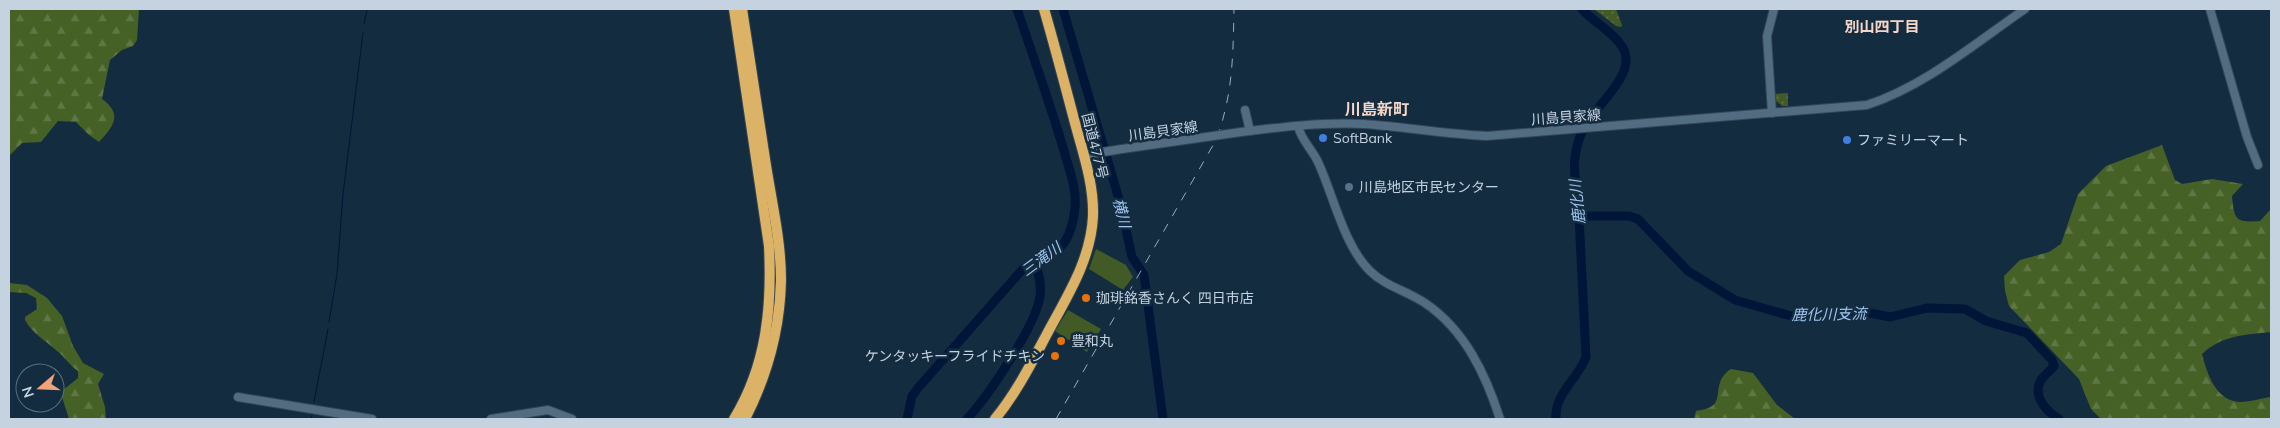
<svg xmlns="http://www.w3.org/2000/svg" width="2280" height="428" viewBox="0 0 2280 428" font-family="Mulish,'Noto Sans JP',sans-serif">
  <defs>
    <pattern id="forest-firs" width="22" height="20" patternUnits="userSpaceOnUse" patternTransform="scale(1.25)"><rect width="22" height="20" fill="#466125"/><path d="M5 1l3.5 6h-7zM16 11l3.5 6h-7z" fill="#5f7744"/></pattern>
    <pattern id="park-dots" width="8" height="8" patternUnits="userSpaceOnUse" patternTransform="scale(1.25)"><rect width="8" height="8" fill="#425a26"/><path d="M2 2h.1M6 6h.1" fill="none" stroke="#5c7145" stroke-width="1.8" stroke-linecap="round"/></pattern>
  </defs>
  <rect width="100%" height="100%" fill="#142c3f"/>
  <g fill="#425a26">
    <path d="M1096,249l30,16 7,12 -10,13 -34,-21z"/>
    <path d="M1068,310l33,19 -14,23 -32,-21z"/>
  </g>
  <g fill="url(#forest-firs)">
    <path d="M9,9h130l-2,31 -4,6 -11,4 -12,10 -8,39c21,15 12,27 -3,43l-10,-7 -13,-13 -18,-1 -17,21 -19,1 -13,13z"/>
    <path d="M2162,145l13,35 7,4 30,-5 31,5 -11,12c2,24 4,27 28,25l11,-12v123c-26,3 -49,3 -69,22 5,20 14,47 38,48 10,0 22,-4 31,-5v22h-170l-10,-10 -12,-30 -70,-73 -4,-15 -1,-15 16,-16 29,-8 12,-8 17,-50 28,-28z"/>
    <path d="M9,283l18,2 20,13 15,18 11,30 10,17 21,11 -6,10 7,23 1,12h-37l-7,-22 1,-7 15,-12v-7c-9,-6 -13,-14 -21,-20 -11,-10 -25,-18 -32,-31v-3l12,-8 -1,-11 -10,-5 -17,-1z"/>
    <path d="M1731,369l22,4 24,32 18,14h-101l2,-8c5,-1 12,-2 16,-5 11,-7 0,-25 19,-37z"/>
  </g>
  <g fill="url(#park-dots)">
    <path d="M1594,9h22l6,16 -1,2 -5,-1z"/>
    <path d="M1788,93v13h-6l-7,-6v-6z"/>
  </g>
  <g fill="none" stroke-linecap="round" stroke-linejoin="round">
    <g stroke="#001638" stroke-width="1">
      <path d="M364,24l3,-15"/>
      <path d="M329,322l8,-48 6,-80 20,-161"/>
      <path d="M314,402l14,-73"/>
      <path d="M311,419l1,-4"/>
    </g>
    <g stroke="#001638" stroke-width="9">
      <path d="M1063,9l58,197 11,51 12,18 19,144"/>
      <path d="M1578,216h51l9,3 50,52 47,29 56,16 69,-5 30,6 37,-9 38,1 21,12 41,12 25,27 2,6c-4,6 -11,9 -14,16 -7,15 7,30 19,37"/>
      <path d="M907,419l5,-23 6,-8 104,-118c13,-11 34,-14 44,-30 5,-9 8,-22 9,-33 2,-18 -6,-38 -11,-56 -14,-48 -31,-95 -47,-142"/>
      <path d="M967,419c21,-23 69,-93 73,-123 2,-12 -2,-24 -5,-35"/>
      <path d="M1556,419c-2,-25 22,-40 30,-62l-8,-161c-5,-26 -6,-41 5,-67 11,-22 55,-55 40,-81 -10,-17 -29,-25 -41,-39"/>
    </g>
    <defs>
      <g id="secondary">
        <path d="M2210,9l37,128 11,28"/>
        <path d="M1245,110l5,21"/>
        <path d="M1772,113l-5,-77 7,-27"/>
        <path d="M1298,126c3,14 14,23 20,36 15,32 26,84 52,109 15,15 37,20 55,32 40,27 61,72 75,116"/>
        <path d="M1241,132c40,-5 82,-10 123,-8 41,3 81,10 123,12l380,-31c58,-19 107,-61 158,-96"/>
        <path d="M1084,155l38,-6"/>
        <path d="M238,397l134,22"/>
        <path d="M491,419l57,-9 24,9"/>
      </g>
      <g id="highway">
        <path d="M742,9c8,50 15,100 23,150 6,40 16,81 16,121 -1,49 -14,96 -36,139"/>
        <path d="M734,419c33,-54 38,-112 35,-173l-35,-237"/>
        <path d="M995,419c22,-27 37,-57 53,-87 20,-37 43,-73 45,-116 1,-32 -10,-63 -18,-93 -10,-38 -20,-76 -31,-114"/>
      </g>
    </defs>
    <use href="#secondary" stroke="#334656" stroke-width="10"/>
    <use href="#highway" stroke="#334656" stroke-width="12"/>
    <use href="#secondary" stroke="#526c81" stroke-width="8"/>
    <use href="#highway" stroke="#dcb266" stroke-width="10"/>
    <path stroke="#9babba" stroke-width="1" stroke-dasharray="9 9" stroke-linecap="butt" d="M1056,419l160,-279c17,-45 17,-84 18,-131"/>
    <defs>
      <path id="secondary-bridge" d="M1122,149l119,-17"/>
    </defs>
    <use href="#secondary-bridge" stroke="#334656" stroke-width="10" stroke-linecap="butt"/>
    <use href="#secondary-bridge" stroke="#526c81" stroke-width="8"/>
  </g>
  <g fill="#3f7fe0" stroke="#142c3f" stroke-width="2">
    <circle cx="1323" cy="138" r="5"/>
    <circle cx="1847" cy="140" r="5"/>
  </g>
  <circle fill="#5c6f8a" stroke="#142c3f" stroke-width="2" cx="1349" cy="187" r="5"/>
  <g fill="#e8710a" stroke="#142c3f" stroke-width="2">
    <circle cx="1086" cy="298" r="5"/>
    <circle cx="1061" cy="341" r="5"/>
    <circle cx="1055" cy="356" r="5"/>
  </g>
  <g text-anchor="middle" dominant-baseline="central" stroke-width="5" stroke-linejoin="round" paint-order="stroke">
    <g font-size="14" fill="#c5d3e0" stroke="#142c3f">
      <text transform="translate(1566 117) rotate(-4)">川島貝家線</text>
      <text transform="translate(1163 131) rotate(-8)">川島貝家線</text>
      <text transform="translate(1095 146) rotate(76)">国道477号</text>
    </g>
    <g font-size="14" fill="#c5d3e0" stroke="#142c3f" text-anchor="start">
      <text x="1333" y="138">SoftBank</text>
      <text x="1857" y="140">ファミリーマート</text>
      <text x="1359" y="187">川島地区市民センター</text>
      <text x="1096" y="298">珈琲銘香さんく 四日市店</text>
      <text x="1071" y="341">豊和丸</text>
      <text x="1045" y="356" text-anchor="end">ケンタッキーフライドチキン</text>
    </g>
    <g font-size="15" font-weight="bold" fill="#f5d6c7" stroke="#142c3f">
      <text x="1882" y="26">別山四丁目</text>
    </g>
    <g font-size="15" font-style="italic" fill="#a1c4f0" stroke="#142c3f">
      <text transform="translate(1577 202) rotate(-96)">鹿化川</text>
      <text transform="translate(1122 213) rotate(76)">横川</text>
      <text transform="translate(1041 259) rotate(-36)">三滝川</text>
      <text transform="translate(1829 314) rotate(-1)">鹿化川支流</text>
    </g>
    <g font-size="16" font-weight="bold" fill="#f5d6c7" stroke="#142c3f">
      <text x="1377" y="109">川島新町</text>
    </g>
  </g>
  <rect width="2280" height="428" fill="none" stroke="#c5d3e0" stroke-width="20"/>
  <g transform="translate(40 388) rotate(251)"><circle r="24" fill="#142c3f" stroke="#5b6f7f"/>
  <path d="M0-4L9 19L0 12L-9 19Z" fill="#f0a279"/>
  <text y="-8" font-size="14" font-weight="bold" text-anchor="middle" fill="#c5d3e0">N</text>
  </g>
</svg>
